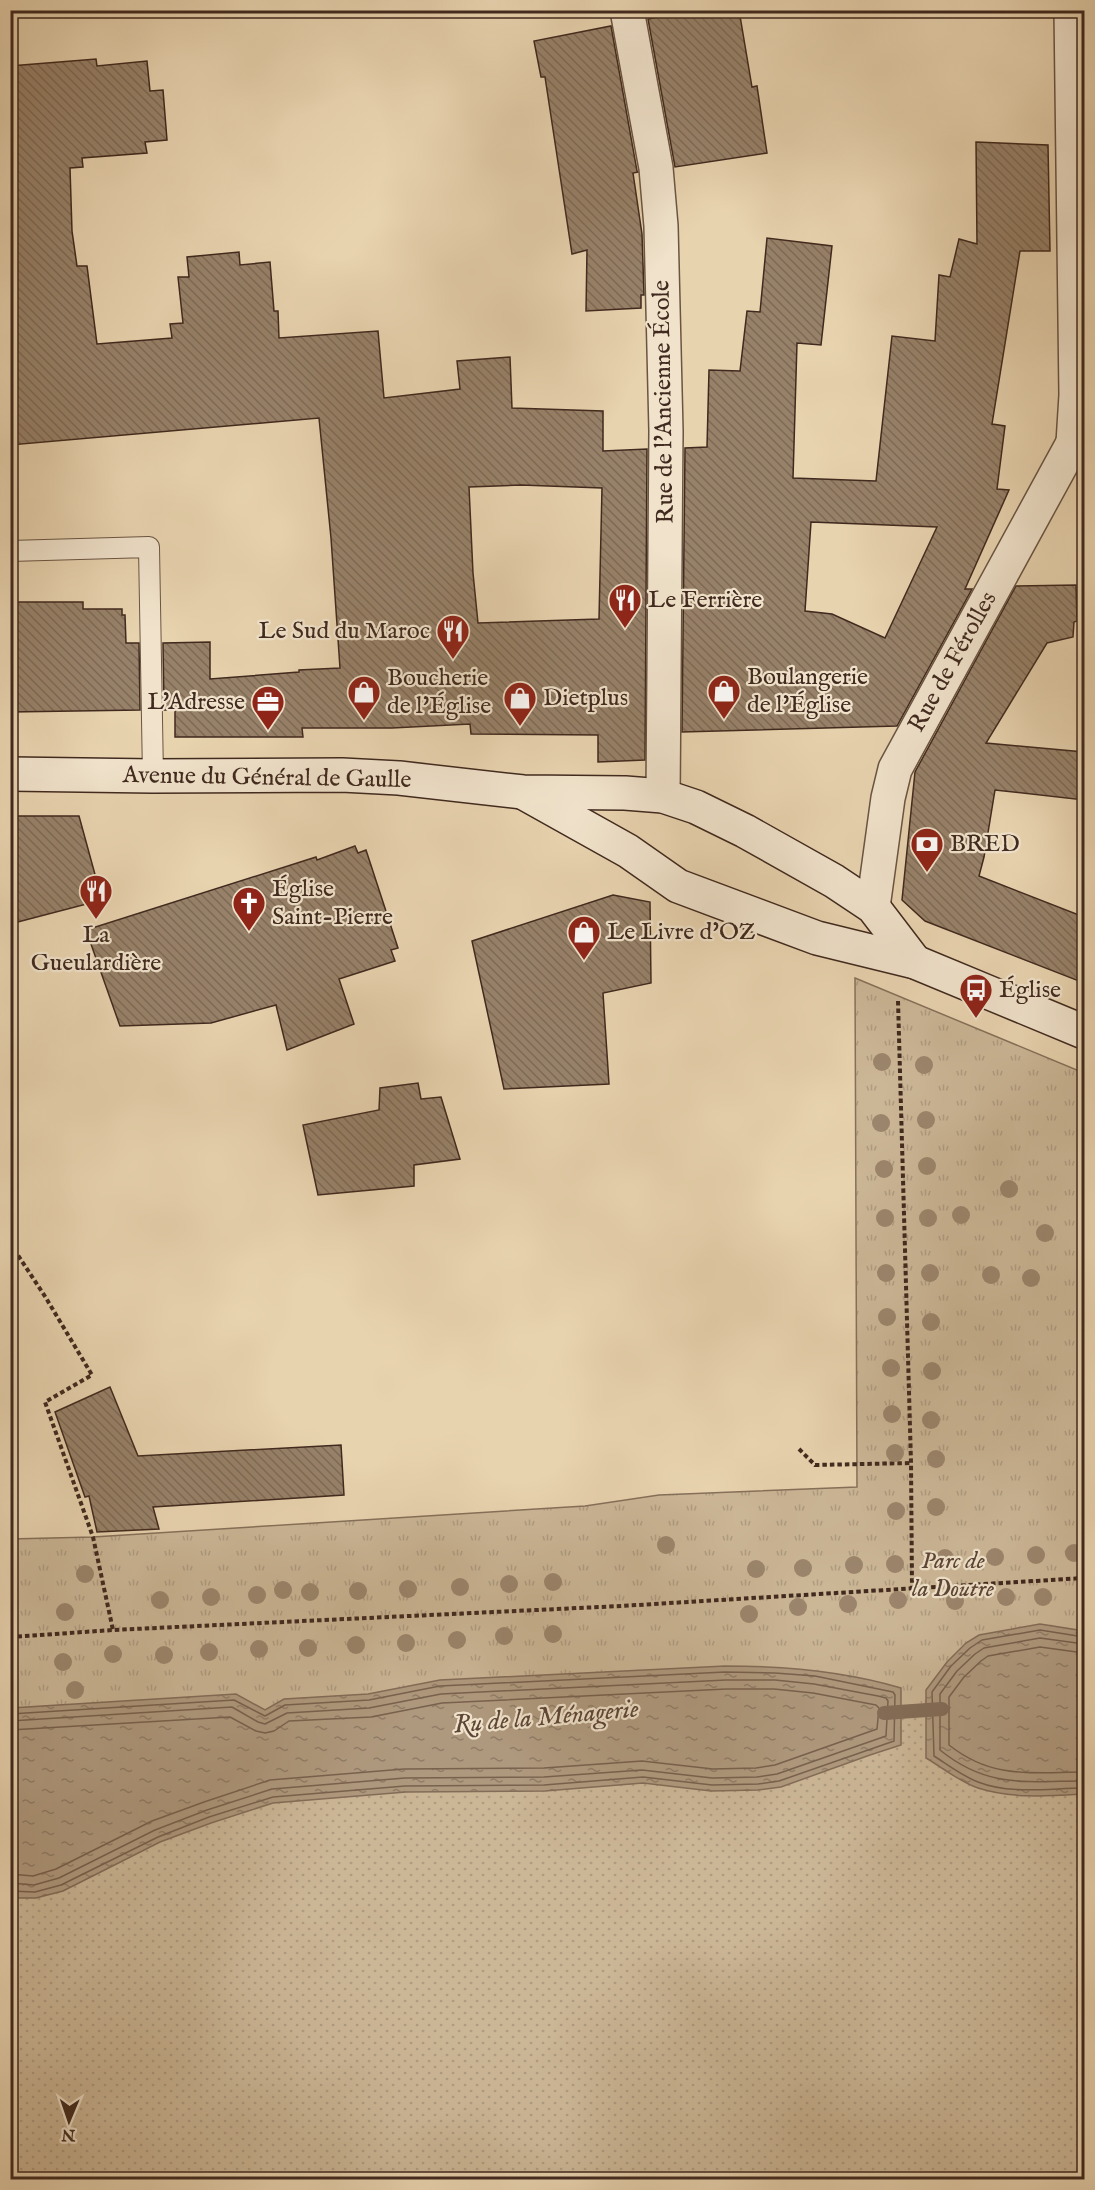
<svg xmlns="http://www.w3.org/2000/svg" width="1095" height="2190" viewBox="0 0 1095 2190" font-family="'IM FELL English',serif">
  <defs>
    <pattern id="grass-dots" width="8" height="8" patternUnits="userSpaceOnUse" patternTransform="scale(1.5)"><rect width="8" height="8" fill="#cbb696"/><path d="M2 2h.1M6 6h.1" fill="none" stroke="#af9c81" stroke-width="1.8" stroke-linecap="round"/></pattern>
    <pattern id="park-tufts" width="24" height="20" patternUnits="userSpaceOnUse" patternTransform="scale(1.5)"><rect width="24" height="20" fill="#cbb696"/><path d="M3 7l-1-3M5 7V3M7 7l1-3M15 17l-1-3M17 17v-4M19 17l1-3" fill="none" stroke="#af9c81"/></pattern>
    <pattern id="water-ripples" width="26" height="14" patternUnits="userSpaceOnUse" patternTransform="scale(1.5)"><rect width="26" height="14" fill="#af997e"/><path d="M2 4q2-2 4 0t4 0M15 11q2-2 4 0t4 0" fill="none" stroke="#907d67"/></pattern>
    <pattern id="building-back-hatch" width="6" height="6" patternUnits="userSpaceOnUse" patternTransform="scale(1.5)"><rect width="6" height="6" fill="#978169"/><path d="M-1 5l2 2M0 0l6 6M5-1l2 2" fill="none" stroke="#7d6a56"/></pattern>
  </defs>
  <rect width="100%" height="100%" fill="#e8d3af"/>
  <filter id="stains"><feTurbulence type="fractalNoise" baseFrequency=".00333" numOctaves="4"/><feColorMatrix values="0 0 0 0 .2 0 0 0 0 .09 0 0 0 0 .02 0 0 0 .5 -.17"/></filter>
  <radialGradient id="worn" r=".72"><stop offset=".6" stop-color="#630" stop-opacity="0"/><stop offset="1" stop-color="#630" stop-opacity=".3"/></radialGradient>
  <path fill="url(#grass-dots)" stroke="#86705a" stroke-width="1.5" d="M1084,1697v482h-1073l-1,-415 356,-8z"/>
  <path fill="url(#park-tufts)" stroke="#86705a" stroke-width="1.5" d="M855,978l229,95v624l-718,59 -355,8 -1,-225 83,-2 492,-31 74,-11 198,-8z"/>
  <g fill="url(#water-ripples)" stroke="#836c58" stroke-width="1.5">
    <path d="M1040,1624l44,7v163c-34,2 -72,5 -106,-6 -18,-6 -35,-20 -52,-30v-68l21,-28 19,-19 13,-8z"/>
    <path d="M725,1666c59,0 119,5 176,22v57l-31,10 -89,32 -23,3 -47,1 -68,-8 -98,8 -139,1 -133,11 -62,20 -51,19 -97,49 -27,7h-19l-6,-2v-188l225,-14 29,16 19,-11 84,-5 72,-14z"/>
  </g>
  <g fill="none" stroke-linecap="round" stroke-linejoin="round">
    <g stroke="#78614e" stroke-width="1.5">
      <path d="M1084,1637l-44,-7 -58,10 -12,8 -19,18 -19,26 2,64c14,9 28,20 44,26 33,13 72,6 106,6"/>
      <path d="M1084,1644l-44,-6 -56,10 -9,6 -18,17 -17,23v56c48,39 87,31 144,31"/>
      <path d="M1084,1653l-44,-6 -52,9 -7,5 -17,16 -15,20v48c44,35 83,27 135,27"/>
      <path d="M10,1714l224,-14 31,16 20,-11 84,-5 71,-14 285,-14 50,1 40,3 78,16 2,3 -1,46 -115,40 -21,3 -46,1 -69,-8 -99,8 -139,1 -132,11 -64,20 -51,20 -97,48 -26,7 -25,-1"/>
      <path d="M10,1721l222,-14 26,15 7,2 22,-11 82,-5 72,-14 285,-14h49l39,4 64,12 8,2 2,3 -2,35 -109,38 -20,3 -45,1 -70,-8 -98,7 -139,1 -133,11 -65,21 -52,20 -96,48 -25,7 -24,-2"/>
      <path d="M10,1730l220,-13 26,14 9,2 9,-2 15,-10 82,-4 71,-14 284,-14h48l39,4 63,12 3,3 -2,21 -102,36 -19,3 -43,1 -71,-8 -98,7 -140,1 -134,11 -66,22 -52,19 -96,48 -23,7 -23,-2"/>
    </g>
    <path stroke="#836c58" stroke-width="14" d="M884,1713l58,-4"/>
  </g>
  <g fill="url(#building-back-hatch)" stroke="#40291e" stroke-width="1.5" fill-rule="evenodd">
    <path d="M675,10h64l13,77 5,-1 10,67 -92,14 -27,-148 27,-5z"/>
    <path d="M611,26l26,145 1,1 -5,1 9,61 2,61h-3v13l-55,3 1,-61 -15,4 -27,-177h-4l-7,-36z"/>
    <path d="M96,59l1,7 50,-5 3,30 13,-1 4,50 -22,2 2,11 -65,5 1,9 -13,1 2,63 5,35h10l10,78 75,-6 -2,-14 13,-1 -5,-46h11l-2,-20 52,-5 1,13 30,-3 4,49h4l1,27 99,-7 6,67 76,-9 -3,-28 53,-4 2,51 91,3v40l44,-2 -2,311 -47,2v-27l-127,-1 -1,-10 -78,4h-90l1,9h-128v-27h-11l-1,-67 47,-1v37l89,-7v-2l41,-2 -9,-130 -12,-120 -309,27v-379zM521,485l81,3 -3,131 -121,4 -5,-50 -4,-86z"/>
    <path d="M976,142l72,3 2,106h-30l-28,173 13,2 -8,63 12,1 -44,99h7l-75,137 -215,6 3,-284 22,-1 2,-77 31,1 7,-60 13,1 7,-74 65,8 -11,99 -24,-2 -4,135 83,3 16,-145 43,5 4,-66 11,2 9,-38 18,5zM811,522l126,5 -52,111 -53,-24 -27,-3z"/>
    <path d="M1076,585l1,36 -3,1 -1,15 -26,6 -61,100 98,9v48l-89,-10 -11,67 -5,19 105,41v66l-159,-62 -23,-21 13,-128 101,-186z"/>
    <path d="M10,602h73v7h39v6h3l1,28h13l1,67 -130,2z"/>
    <path d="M11,816h68l23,84 -92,24z"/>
    <path d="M355,846l3,7 8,-3 32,98 -7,2 4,11 -56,18 15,45 -67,26 -11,-45 -65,18 -91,3 -34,-96 230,-73 1,3z"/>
    <path d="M613,895l37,7 1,81 -48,10 6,91 -105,5 -32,-148z"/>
    <path d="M418,1083l3,16 20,-2 19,62 -46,6v21l-96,9 -15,-70 76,-15 1,-22z"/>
    <path d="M110,1387l28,69 203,-11 3,50 -191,12 6,22 -62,3 -8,-36 -4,1 -30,-85z"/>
  </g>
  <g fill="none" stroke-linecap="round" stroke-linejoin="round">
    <defs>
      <path id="lane" d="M10,551l139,-4 4,229"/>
      <g id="street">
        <path d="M627,10l29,158 5,58 5,205 -3,365"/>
        <path d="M1071,10l5,385 -3,48"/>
        <path d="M873,907l15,-109 7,-29 178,-326 11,-5"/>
      </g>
      <g id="secondary">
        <path d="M10,774l143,2 189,-1 57,3 124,14 102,1 38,3 33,11 49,24 89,50 39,26 42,55"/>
        <path d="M526,794l102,57 50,35 139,52 98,24 169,70"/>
      </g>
    </defs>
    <use href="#lane" stroke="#6a5442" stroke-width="22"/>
    <use href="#street" stroke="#6a5442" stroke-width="36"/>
    <use href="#secondary" stroke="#40291e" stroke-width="36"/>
    <g stroke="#40291e" stroke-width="4" stroke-dasharray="4.5 3" stroke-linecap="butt">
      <path d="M898,1001l13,462 1,124"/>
      <path d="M10,1243l36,55 46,77 -47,27 48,135 20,93"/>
      <path d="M799,1449l16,16 96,-2"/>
      <path d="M10,1637l103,-7 508,-24 463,-28"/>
    </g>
    <use href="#lane" stroke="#f0e2cb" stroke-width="20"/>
    <use href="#street" stroke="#f0e2cb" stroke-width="33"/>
    <use href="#secondary" stroke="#f0e2cb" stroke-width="33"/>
  </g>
  <g fill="#9b856c">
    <circle cx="882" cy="1062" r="9"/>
    <circle cx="924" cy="1065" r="9"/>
    <circle cx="926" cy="1120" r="9"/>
    <circle cx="881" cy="1123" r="9"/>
    <circle cx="927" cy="1166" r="9"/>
    <circle cx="884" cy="1169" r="9"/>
    <circle cx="1009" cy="1189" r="9"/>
    <circle cx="961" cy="1215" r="9"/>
    <circle cx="885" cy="1218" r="9"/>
    <circle cx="928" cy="1218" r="9"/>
    <circle cx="1045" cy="1233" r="9"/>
    <circle cx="886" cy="1273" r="9"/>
    <circle cx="930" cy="1273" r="9"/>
    <circle cx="991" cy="1275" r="9"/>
    <circle cx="1031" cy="1278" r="9"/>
    <circle cx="887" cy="1317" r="9"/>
    <circle cx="931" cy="1322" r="9"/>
    <circle cx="891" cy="1368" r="9"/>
    <circle cx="932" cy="1371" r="9"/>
    <circle cx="892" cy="1414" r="9"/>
    <circle cx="931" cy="1420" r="9"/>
    <circle cx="895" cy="1453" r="9"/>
    <circle cx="936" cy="1459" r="9"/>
    <circle cx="936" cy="1507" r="9"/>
    <circle cx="896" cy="1511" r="9"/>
    <circle cx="666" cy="1545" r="9"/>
    <circle cx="1074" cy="1553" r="9"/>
    <circle cx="1036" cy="1555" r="9"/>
    <circle cx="995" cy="1557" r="9"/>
    <circle cx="945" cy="1558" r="9"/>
    <circle cx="895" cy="1564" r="9"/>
    <circle cx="854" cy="1565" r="9"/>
    <circle cx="803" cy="1568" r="9"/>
    <circle cx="756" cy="1569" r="9"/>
    <circle cx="85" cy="1574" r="9"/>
    <circle cx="553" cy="1582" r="9"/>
    <circle cx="509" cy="1584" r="9"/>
    <circle cx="460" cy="1587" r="9"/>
    <circle cx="408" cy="1589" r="9"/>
    <circle cx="283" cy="1590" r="9"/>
    <circle cx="358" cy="1591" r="9"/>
    <circle cx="310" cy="1592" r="9"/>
    <circle cx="257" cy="1595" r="9"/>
    <circle cx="211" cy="1597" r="9"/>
    <circle cx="1006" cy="1597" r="9"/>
    <circle cx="1043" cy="1597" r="9"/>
    <circle cx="160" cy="1600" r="9"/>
    <circle cx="898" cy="1600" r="9"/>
    <circle cx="955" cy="1601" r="9"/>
    <circle cx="848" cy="1604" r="9"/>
    <circle cx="798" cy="1607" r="9"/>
    <circle cx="65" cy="1612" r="9"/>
    <circle cx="749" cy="1614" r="9"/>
    <circle cx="553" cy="1634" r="9"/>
    <circle cx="504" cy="1636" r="9"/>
    <circle cx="457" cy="1640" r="9"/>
    <circle cx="406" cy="1643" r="9"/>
    <circle cx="356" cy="1645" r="9"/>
    <circle cx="308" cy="1648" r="9"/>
    <circle cx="259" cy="1649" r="9"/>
    <circle cx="209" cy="1652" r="9"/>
    <circle cx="113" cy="1654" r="9"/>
    <circle cx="164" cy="1655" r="9"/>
    <circle cx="63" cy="1662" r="9"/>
    <circle cx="75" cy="1690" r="9"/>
  </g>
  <defs>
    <symbol id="restaurant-pin" viewBox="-11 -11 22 30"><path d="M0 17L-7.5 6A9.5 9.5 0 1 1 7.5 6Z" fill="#8f2418" stroke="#f0e2cb"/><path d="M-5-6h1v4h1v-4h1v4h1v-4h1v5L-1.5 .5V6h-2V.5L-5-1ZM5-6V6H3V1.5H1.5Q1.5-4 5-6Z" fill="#fff"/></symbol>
    <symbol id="shop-pin" viewBox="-11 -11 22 30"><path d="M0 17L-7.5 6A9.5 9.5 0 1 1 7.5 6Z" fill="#8f2418" stroke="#f0e2cb"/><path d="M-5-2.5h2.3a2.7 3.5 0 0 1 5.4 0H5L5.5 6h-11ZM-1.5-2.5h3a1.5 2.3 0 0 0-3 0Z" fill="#fff"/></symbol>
    <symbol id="office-pin" viewBox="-11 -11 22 30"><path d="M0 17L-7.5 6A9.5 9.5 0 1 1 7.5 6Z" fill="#8f2418" stroke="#f0e2cb"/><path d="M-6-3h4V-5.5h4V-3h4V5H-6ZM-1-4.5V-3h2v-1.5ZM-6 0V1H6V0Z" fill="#fff"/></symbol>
    <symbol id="bank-pin" viewBox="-11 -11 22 30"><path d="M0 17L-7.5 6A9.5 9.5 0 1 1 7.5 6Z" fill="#8f2418" stroke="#f0e2cb"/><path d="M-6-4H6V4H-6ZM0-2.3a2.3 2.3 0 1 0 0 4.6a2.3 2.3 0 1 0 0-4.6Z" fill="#fff"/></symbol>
    <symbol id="church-pin" viewBox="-11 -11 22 30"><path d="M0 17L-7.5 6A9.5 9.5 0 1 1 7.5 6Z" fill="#8f2418" stroke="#f0e2cb"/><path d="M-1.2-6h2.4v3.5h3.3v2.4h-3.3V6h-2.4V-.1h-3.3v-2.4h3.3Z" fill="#fff"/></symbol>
    <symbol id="bus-pin" viewBox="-11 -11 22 30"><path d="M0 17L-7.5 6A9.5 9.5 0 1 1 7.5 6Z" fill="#8f2418" stroke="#f0e2cb"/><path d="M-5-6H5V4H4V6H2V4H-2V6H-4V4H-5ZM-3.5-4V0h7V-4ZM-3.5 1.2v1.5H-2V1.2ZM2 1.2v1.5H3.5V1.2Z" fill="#fff"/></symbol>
  </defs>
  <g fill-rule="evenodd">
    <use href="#restaurant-pin" x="606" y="581" width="38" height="52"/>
    <use href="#restaurant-pin" x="434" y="612" width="38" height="52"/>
    <use href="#shop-pin" x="705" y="672" width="38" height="52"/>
    <use href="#shop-pin" x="345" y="673" width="38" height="52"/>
    <use href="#shop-pin" x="501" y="679" width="38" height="52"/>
    <use href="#office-pin" x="249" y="683" width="38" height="52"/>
    <use href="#bank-pin" x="908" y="825" width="38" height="52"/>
    <use href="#restaurant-pin" x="77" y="872" width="38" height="52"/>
    <use href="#church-pin" x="230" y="884" width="38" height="52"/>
    <use href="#shop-pin" x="565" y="913" width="38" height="52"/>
    <use href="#bus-pin" x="957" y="971" width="38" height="52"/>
  </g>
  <g text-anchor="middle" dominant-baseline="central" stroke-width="4.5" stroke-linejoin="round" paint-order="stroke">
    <g font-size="24" fill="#40291e" stroke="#f0e2cb">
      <text transform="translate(664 402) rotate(-91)">Rue de l'Ancienne École</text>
      <text transform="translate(953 662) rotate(-61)">Rue de Férolles</text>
      <text transform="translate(267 778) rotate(1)">Avenue du Général de Gaulle</text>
    </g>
    <g font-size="24" fill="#40291e" stroke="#f0e2cb" text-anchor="start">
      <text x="648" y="600">Le Ferrière</text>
      <text x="430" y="631" text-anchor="end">Le Sud du Maroc</text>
      <text x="747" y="677">Boulangerie<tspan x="747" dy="28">de l'Église</tspan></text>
      <text x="387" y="678">Boucherie<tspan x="387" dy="28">de l'Église</tspan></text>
      <text x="543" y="698">Dietplus</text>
      <text x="245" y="702" text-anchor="end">L'Adresse</text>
      <text x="950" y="844">BRED</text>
      <text x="272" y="889">Église<tspan x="272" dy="28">Saint-Pierre</tspan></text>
      <text x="607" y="932">Le Livre d'OZ</text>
      <text x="96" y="935" text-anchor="middle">La<tspan x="96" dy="28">Gueulardière</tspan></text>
      <text x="999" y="990">Église</text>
    </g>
    <g font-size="24" font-style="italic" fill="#5c4536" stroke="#f0e2cb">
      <text x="953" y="1561">Parc de<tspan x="953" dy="28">la Doutre</tspan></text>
    </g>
    <g font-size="26" font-style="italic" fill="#5c4536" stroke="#f0e2cb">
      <text transform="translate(546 1717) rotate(-5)">Ru de la Ménagerie</text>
    </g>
  </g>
  <rect width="1095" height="2190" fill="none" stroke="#e8d3af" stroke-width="36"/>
  <rect x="12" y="12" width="1071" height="2166" fill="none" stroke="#40291e" stroke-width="3"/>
  <rect x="18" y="18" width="1059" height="2154" fill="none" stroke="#40291e" stroke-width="1.5"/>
  <g transform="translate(69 2121) rotate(182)" stroke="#f0e2cb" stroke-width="4.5" paint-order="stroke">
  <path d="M0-4.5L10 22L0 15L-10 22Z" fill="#40291e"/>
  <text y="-9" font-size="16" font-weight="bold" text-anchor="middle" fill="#40291e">N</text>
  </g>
  <rect width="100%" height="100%" filter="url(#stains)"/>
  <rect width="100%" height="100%" fill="url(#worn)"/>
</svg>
